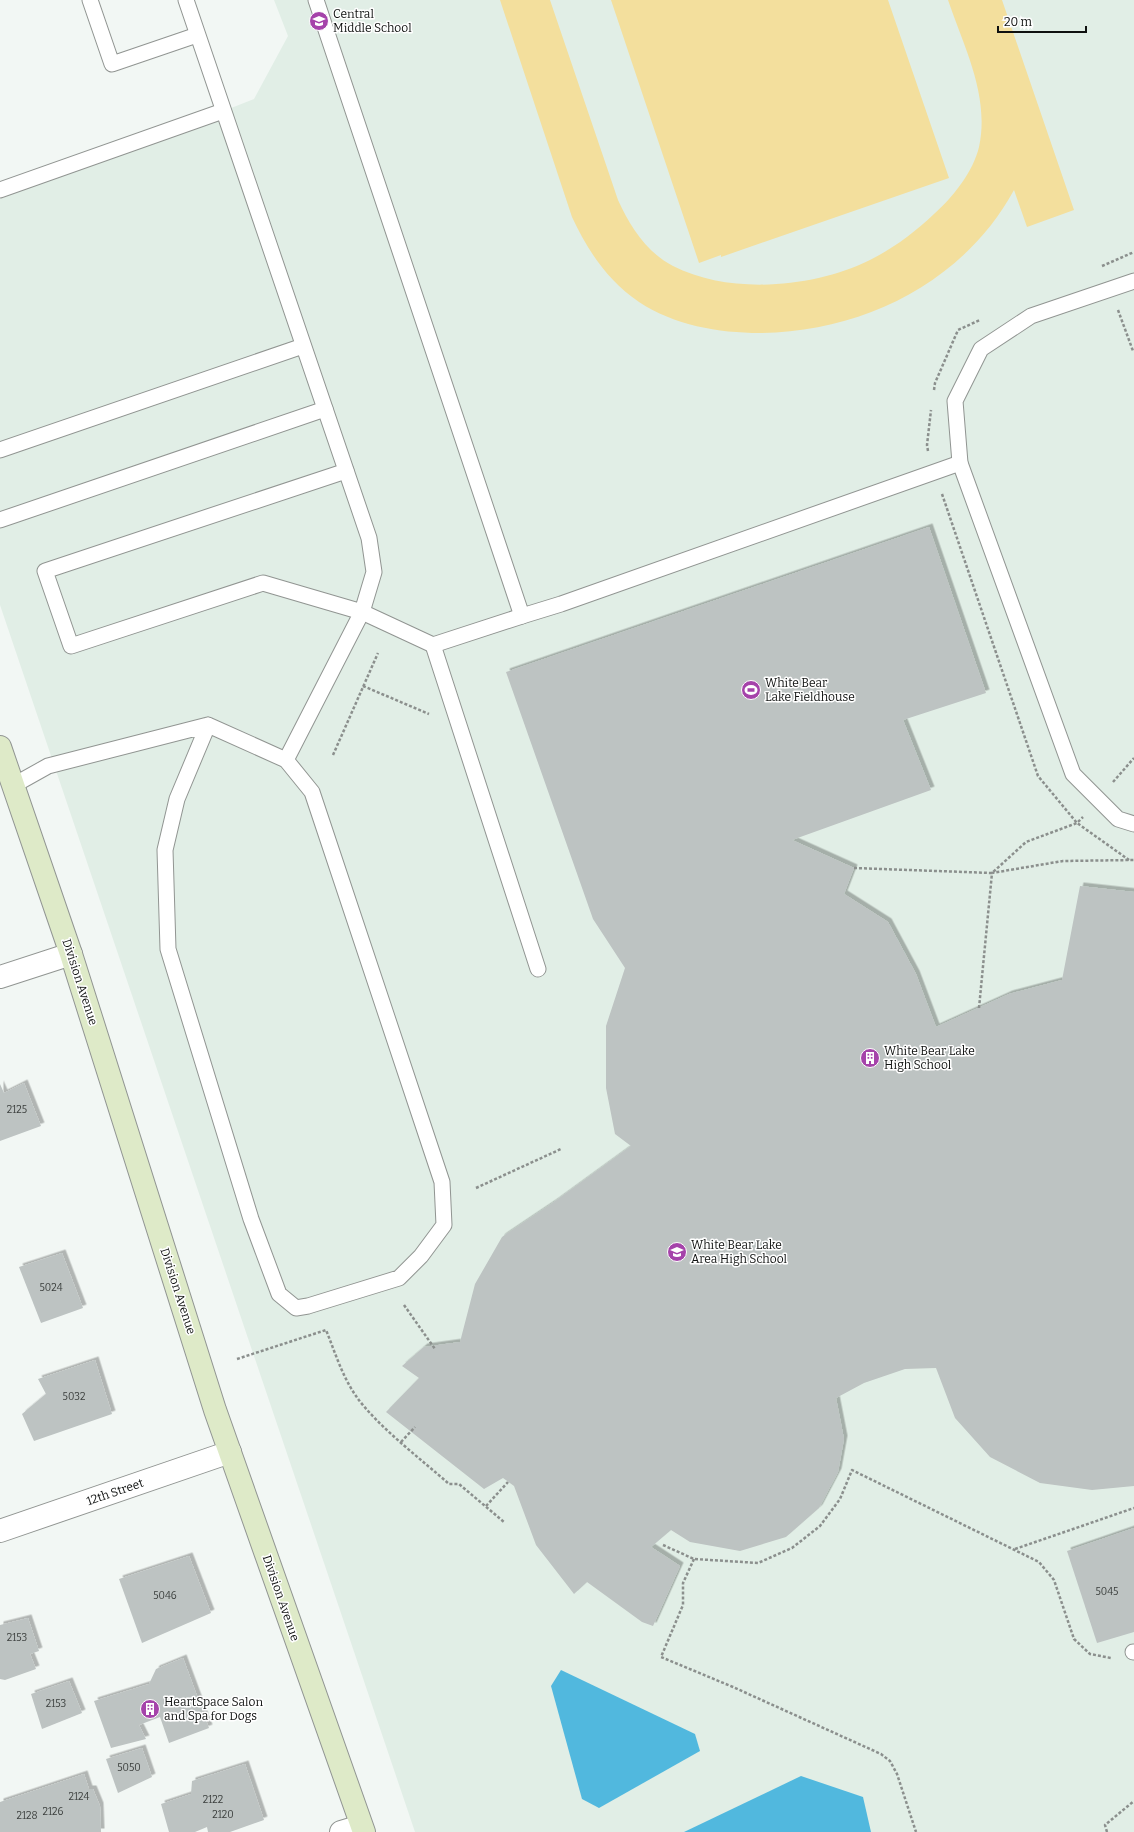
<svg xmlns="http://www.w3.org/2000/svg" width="1134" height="1832" viewBox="0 0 1134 1832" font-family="Bitter,serif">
  <defs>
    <filter id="shadow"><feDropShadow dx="3.5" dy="-3.5" stdDeviation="0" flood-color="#0004"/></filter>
  </defs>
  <rect width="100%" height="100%" fill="#f2f7f4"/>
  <path fill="#e1eee6" d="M274,0h860v1832h-719l-415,-1227v-406l254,-100 34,-63z"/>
  <g fill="#f3df9d">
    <path d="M500,0h50l68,200c12,26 28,52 55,66 57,29 140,22 197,-6 24,-12 45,-28 64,-46 19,-17 39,-42 45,-67 11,-51 -15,-100 -31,-147h54l72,210 -47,17 -13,-37c-50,92 -151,142 -254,143 -42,0 -86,-8 -121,-31 -32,-22 -51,-51 -67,-85z"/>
    <path d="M611,0h277l61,178 -228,79v-2l-22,8z"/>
  </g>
  <g fill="#51b8de">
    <path d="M561,1670l134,64 5,17 -101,57 -17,-9 -31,-113z"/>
    <path d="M801,1776l62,21 8,35h-187z"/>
  </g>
  <g fill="#bdc3c2" filter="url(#shadow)">
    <path d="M929,527l57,166 -83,27 28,70 -139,50 62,28 -10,26 44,28 28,52 20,53 73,-33 53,-14 18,-94 54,6v594l-42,4 -52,-7 -50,-26 -35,-39 -19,-50 -31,1 -41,14 -28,15 8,41 -6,33 -19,36 -33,29 -46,14 -50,-9 -19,-12 -20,17 29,19 -27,60 -11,-4 -55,-40 -13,12 -38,-49 -22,-59 -11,-8 -19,11 -98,-77 33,-34 -17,-12 22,-19 36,-5 15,-58 27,-47 52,-35 77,-56 -16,-12 -9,-46v-62l19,-58 -32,-49 -87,-247z"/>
    <path d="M24,1083l17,43 -41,15v-57l4,9z"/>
    <path d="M62,1253l21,55 -42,15 -22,-56z"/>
    <path d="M95,1360l17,54 -78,27 -12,-27 24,-20 -8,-15z"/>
    <path d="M1134,1528v104l-37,11 -30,-92z"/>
    <path d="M189,1556l22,57 -69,30 -23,-64z"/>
    <path d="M28,1618l11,33 -9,3 6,15 -31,11 -5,-1v-54z"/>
    <path d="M183,1658l26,70 -40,15 -9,-26 -21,8 7,14 -35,9 -17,-47 55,-17 7,-15z"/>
    <path d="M69,1681l13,32 -40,16 -11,-35z"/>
    <path d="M142,1748l10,29 -34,16 -12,-34z"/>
    <path d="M245,1764l19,56 -34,12h-22l-1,-5 -12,5h-26l-8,-28 30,-10 1,-13z"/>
    <path d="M84,1774l5,15h4l7,17 1,26h-101v-30z"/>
  </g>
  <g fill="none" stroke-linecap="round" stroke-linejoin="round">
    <defs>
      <g id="lane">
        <path d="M90,0l22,64 85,-29"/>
        <path d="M186,0l183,538 5,34 -12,40 -76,148"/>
        <path d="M316,0l206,616 39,-12 399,-141"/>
        <path d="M0,190l223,-79"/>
        <path d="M1134,281l-103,35 -50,33 -26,52 5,62 113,311 45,45 16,5"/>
        <path d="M0,450l303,-104"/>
        <path d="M346,471l-301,100 26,75 192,-63 99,29 71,33 89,-29"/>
        <path d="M0,520l325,-111"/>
        <path d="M433,645l105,324"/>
        <path d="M14,785l34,-19 160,-41 78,35 26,32 130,390 2,43 -23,31 -22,22 -91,28 -12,2 -17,-14 -28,-75 -83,-270 -3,-99 12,-51 31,-74"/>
        <path d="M1133,1652h1"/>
      </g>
      <g id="street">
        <path d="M0,977l71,-23"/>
        <path d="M0,1531l230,-79"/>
        <path d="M341,1832l20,-6"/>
      </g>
      <path id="secondary" d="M0,747l71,207 144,456 149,422"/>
    </defs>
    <use href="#lane" stroke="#919592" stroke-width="17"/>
    <use href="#street" stroke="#919592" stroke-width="24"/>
    <use href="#secondary" stroke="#919592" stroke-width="24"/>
    <g stroke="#8b8f8d" stroke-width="2.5" stroke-dasharray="3 2" stroke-linecap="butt">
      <path d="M1102,266l32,-14"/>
      <path d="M1118,310l15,41"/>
      <path d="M934,390l1,-7 23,-53 22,-10"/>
      <path d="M928,451l-1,-6 4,-35"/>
      <path d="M942,494l96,282 39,47 52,37"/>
      <path d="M363,686l66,28"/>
      <path d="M333,755l45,-102"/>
      <path d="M1113,782l21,-24"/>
      <path d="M854,868l138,5 34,-31 51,-19 6,-6"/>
      <path d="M979,1008l13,-135 71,-12 71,-1"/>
      <path d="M476,1188l85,-39"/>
      <path d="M404,1305l31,44"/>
      <path d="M237,1359l89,-29c9,22 16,46 30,66 21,30 65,63 93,88h10l45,38"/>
      <path d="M401,1442l14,-15"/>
      <path d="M486,1506l22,-24"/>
      <path d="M663,1545l31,14 64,4 34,-15 28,-22 20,-27 12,-29 187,92 15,18 20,59 16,15 21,4"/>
      <path d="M1015,1549l119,-41"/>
      <path d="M694,1559l-11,24v22l-22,52 72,30 148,67 9,7 7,13 19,58"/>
      <path d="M1107,1832l-2,-7 29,-24"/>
    </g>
    <use href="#lane" stroke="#fff" stroke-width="15"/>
    <use href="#street" stroke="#fff" stroke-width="22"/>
    <use href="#secondary" stroke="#deeac8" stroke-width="22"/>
  </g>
  <defs>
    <symbol id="school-disc" viewBox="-11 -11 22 22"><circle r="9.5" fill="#a543aa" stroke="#fff"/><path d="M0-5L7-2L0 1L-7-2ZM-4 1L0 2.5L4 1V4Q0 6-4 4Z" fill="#fff"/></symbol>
    <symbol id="stadium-disc" viewBox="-11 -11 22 22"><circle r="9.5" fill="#a543aa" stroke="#fff"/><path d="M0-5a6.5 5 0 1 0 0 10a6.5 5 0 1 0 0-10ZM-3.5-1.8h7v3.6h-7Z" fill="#fff"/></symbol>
    <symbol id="building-disc" viewBox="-11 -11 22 22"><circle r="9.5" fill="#a543aa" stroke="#fff"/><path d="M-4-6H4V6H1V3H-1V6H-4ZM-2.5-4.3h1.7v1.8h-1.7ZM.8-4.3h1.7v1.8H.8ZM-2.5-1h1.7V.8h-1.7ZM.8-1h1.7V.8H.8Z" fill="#fff"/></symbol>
  </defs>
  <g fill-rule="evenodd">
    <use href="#school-disc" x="308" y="10" width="22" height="22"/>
    <use href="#stadium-disc" x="740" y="679" width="22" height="22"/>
    <use href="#building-disc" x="859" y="1047" width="22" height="22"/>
    <use href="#school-disc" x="666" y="1241" width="22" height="22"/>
    <use href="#building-disc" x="139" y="1698" width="22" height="22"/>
  </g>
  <g text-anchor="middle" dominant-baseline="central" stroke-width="3" stroke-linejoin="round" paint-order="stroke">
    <g font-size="10" fill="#3a3e3c">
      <text x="17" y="1110">2125</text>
      <text x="51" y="1288">5024</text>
      <text x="74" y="1397">5032</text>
      <text x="1107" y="1592">5045</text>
      <text x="165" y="1596">5046</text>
      <text x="17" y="1638">2153</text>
      <text x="56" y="1704">2153</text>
      <text x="129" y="1768">5050</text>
      <text x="79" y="1797">2124</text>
      <text x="213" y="1800">2122</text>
      <text x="53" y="1812">2126</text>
      <text x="223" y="1815">2120</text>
      <text x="27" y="1816">2128</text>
    </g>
    <g font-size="12" fill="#0f1110" stroke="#fff" text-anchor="start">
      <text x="333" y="14">Central<tspan x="333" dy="14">Middle School</tspan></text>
      <text x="765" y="683">White Bear<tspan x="765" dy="14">Lake Fieldhouse</tspan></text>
      <text x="884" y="1051">White Bear Lake<tspan x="884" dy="14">High School</tspan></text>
      <text x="691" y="1245">White Bear Lake<tspan x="691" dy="14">Area High School</tspan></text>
      <text x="164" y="1702">HeartSpace Salon<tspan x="164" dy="14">and Spa for Dogs</tspan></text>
    </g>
    <g font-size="12" fill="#0f1110" stroke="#fff">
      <text transform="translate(80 982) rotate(72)">Division Avenue</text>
      <text transform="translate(178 1291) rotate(72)">Division Avenue</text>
      <text transform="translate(115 1492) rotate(-19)">12th Street</text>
      <text transform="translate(281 1598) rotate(71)">Division Avenue</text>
    </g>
  </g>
  <path d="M998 26v6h88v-6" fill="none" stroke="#0f1110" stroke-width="2"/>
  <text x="1004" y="26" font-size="12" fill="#0f1110" stroke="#ffffff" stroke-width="3" paint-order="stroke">20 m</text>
</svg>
